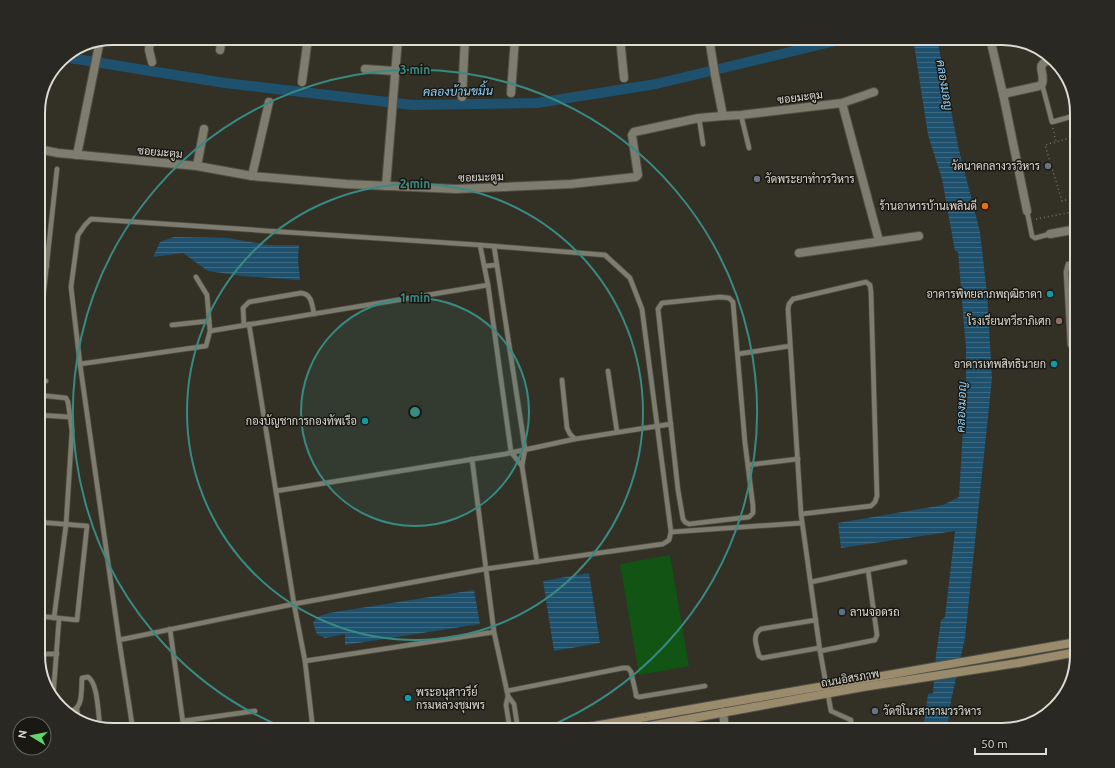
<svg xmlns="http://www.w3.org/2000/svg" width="1115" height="768" viewBox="0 0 1115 768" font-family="Ubuntu,Sarabun,sans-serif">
  <defs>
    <pattern id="water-rules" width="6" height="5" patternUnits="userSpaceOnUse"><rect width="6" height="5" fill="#1e516d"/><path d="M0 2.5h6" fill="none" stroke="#3e6981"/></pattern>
  </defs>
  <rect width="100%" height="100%" fill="#333026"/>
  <path fill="#125414" d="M670,555l19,111 -50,9 -19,-111z"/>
  <g fill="url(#water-rules)">
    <path d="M913,38h24l21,108 22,86 7,62 5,84 -27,260 -14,63 -4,29h-24l5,-36 5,-1 3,-38 5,-35 4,-3 10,-86 -114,17 -3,-25 105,-18 16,-8 7,-119v-29l-8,-97 -3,-1 -13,-72 -14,-44z"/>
    <path d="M174,237l54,1 40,7h31l-1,15 2,20 -58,-4 -34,-5 -25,-18 -30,4 7,-15z"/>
    <path d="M589,573l11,70 -46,8 -11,-70z"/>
    <path d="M474,590l6,34 -135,21v-11l-20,4 -8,-4 -4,-11 4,-6 12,-4z"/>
  </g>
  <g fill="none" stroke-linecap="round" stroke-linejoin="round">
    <path stroke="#1e516d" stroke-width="10" d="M64,57l161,26 188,22 124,-2 119,-19 192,-46"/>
    <defs>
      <g id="lane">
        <path d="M1042,84l10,38 25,-7"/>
        <path d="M741,115l8,33"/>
        <path d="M699,118l4,26"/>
        <path d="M1027,211l5,25 3,2 15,-4"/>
        <path d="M480,245l8,40 23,167 11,14"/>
        <path d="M494,246l31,203 -3,17 15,96"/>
        <path d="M1077,263l-9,1 -2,8 4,73 7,10"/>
        <path d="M38,265l9,1"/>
        <path d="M485,266l11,-1"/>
        <path d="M196,277l11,18 3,36 278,-46"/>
        <path d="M720,297l9,1 4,4 12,141 8,63v7l-4,4 -60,7 -4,-2 -2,-3 -5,-29 -20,-181 4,-6z"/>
        <path d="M249,324l45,280 11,57 8,69"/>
        <path d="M172,325l37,-4"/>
        <path d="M244,325l-1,-17 6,-6 52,-9c11,1 11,12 13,21"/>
        <path d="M38,345l19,-176"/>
        <path d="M738,354l52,-8"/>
        <path d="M80,364l126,-18 4,-15"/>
        <path d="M608,371l9,61"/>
        <path d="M562,380l5,48 3,6 5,5 96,-15"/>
        <path d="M38,381h8"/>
        <path d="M38,395l28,3 2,4 4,29 -6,94 -12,93"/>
        <path d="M38,415l32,2"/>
        <path d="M472,459l22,173 14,64 6,8 4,26"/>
        <path d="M748,465l50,-6"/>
        <path d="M276,491l229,-37 70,-15"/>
        <path d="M801,514l70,-8 4,-4 2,-6 -6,-204 -1,-7 -4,-3 -73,17 -4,5 -1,5 13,205 19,137 11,60 20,9 -1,10"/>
        <path d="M38,522l49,4 -10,94 -39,-4"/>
        <path d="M671,532l131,-9"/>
        <path d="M38,553l3,-31"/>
        <path d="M811,582l94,-20"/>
        <path d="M816,620l-55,9c-10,6 -4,18 -2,27l3,2 57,-10"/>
        <path d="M170,629l14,101"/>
        <path d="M119,640l175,-36 191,-35 178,-25 6,-4 2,-8 -29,-223 -12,-31 -25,-23 -125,-10 -389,-26 -6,6 -7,10 -7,52 9,77 39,276 14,90"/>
        <path d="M820,651l55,-11 2,-5 -9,-65"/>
        <path d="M38,654h19"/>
        <path d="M305,661l189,-29"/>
        <path d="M507,691l116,-23h5l3,4 5,22v2l3,1 66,-11"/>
        <path d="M508,696l-2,9 4,25"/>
        <path d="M53,698l6,-79"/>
        <path d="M77,710l1,9"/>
        <path d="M66,712c18,0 15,-20 16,-34l6,-1c10,6 10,37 12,49"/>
        <path d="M183,721l72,-10"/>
      </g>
      <g id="street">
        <path d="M150,38l-1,12 3,12"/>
        <path d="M620,38l4,40"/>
        <path d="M709,38l6,37 8,41"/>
        <path d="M990,38l13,56 36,-8 3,-2c4,-13 -9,-18 9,-25"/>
        <path d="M220,50l2,-12"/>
        <path d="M365,69l30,2"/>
        <path d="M302,82l6,-44"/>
        <path d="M511,93l4,-55"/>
        <path d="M1003,94l24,117"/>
        <path d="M462,97l3,-59"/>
        <path d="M842,103l37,138"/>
        <path d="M38,149l20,4 139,13 55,10 94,8 110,5 115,-5 65,-7 2,-2 -6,-40 2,-3 65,-14 24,-2 18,-1 101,-12 32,-11"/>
        <path d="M77,155l23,-115"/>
        <path d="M197,166l7,-37"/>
        <path d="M252,176l17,-74"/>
        <path d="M386,186l12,-148"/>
        <path d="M1050,234l27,-5"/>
        <path d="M799,253l120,-17"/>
        <path d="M723,712l2,18"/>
      </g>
      <g id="secondary">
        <path d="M571,730l506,-88"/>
        <path d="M628,730l235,-43 155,-24 59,-11"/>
      </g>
    </defs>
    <use href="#lane" stroke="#514f45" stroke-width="6"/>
    <use href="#street" stroke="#514f45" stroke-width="10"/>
    <use href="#secondary" stroke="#514f45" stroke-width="10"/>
    <g stroke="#77746b" stroke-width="1.5" stroke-dasharray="1 3" stroke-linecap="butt">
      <path d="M1053,128l3,14"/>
      <path d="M1077,137v-1l-32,9 17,56 15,-4"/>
      <path d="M1036,219l41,-8"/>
    </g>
    <use href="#lane" stroke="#7e7b6f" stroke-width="4.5"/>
    <use href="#street" stroke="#7e7b6f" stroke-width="8"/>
    <use href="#secondary" stroke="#998b6c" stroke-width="8"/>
    <path stroke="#77746b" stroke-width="1.5" stroke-dasharray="1 3" stroke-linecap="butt" d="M645,713l3,17"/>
  </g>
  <circle cx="415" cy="412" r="114" fill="#388a82" fill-opacity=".12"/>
  <g fill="none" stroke="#388a82" stroke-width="2">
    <circle cx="415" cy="412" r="114"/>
    <circle cx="415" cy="412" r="228"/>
    <path d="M287 729A342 342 0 1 1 543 729"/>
  </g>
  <g fill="#6b7280" stroke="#191813" stroke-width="1.5">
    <circle cx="1048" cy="166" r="4"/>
    <circle cx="757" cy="179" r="4"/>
    <circle cx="875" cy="711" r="4"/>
  </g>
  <circle fill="#e8710a" stroke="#191813" stroke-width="1.5" cx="985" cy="206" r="4"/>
  <g fill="#0f9aa8" stroke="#191813" stroke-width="1.5">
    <circle cx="1050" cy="294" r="4"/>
    <circle cx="1054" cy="364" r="4"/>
    <circle cx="365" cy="421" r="4"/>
    <circle cx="408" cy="698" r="4"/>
  </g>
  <circle fill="#8d6e63" stroke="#191813" stroke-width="1.5" cx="1059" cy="321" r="4"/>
  <circle fill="#5c6f8a" stroke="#191813" stroke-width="1.5" cx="842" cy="612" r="4"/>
  <g text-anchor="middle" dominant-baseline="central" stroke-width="3" stroke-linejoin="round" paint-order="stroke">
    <g font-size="11" fill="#dddbd4" stroke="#191813">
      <text transform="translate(800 97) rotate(-7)">ซอยมะตูม</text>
      <text transform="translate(160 152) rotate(5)">ซอยมะตูม</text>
      <text transform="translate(481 177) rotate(-2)">ซอยมะตูม</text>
      <text transform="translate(850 678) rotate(-10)">ถนนอิสรภาพ</text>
    </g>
    <g font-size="11" fill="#dddbd4" stroke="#191813" text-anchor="end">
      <text x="1040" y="166">วัดนาคกลางวรวิหาร</text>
      <text x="765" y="179" text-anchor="start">วัดพระยาทําวรวิหาร</text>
      <text x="977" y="206">ร้านอาหารบ้านเพลินดี</text>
      <text x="1042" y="294">อาคารพิทยลาภพฤฒิธาดา</text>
      <text x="1051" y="321">โรงเรียนทวีธาภิเศก</text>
      <text x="1046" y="364">อาคารเทพสิทธินายก</text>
      <text x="357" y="421">กองบัญชาการกองทัพเรือ</text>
      <text x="850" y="612" text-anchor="start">ลานจอดรถ</text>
      <text x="416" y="692" text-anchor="start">พระอนุสาวรีย์<tspan x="416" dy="13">กรมหลวงชุมพร</tspan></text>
      <text x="883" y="711" text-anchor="start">วัดชิโนรสารามวรวิหาร</text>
    </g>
    <g font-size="12" font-style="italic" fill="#8ed1fb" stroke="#191813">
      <text transform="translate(945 85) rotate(81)">คลองมอญ</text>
      <text transform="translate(458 91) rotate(-1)">คลองบ้านขมิ้น</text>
      <text transform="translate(961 407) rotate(-88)">คลองมอญ</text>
    </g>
  </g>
  <path d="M0 0H1115V768H0ZM113 45H1002A68 68 0 0 1 1070 113V655A68 68 0 0 1 1002 723H113A68 68 0 0 1 45 655V113A68 68 0 0 1 113 45Z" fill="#292822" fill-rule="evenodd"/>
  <path fill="none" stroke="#dddbd4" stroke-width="2" d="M113 45H1002A68 68 0 0 1 1070 113V655A68 68 0 0 1 1002 723H113A68 68 0 0 1 45 655V113A68 68 0 0 1 113 45Z"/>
  <circle cx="415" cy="412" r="6" fill="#388a82" stroke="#191813" stroke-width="2"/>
  <g font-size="12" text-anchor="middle" font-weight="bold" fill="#388a82" stroke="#191813" stroke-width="3" stroke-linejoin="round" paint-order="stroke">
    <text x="415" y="74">3 min</text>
    <text x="415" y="188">2 min</text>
    <text x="415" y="302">1 min</text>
  </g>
  <g transform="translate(32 736) rotate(280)"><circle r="19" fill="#191813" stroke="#676660"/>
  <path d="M0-3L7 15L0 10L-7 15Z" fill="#5fd56b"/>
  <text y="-6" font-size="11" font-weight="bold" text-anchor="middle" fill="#dddbd4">N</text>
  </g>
  <path d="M975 748v6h71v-6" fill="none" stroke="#dddbd4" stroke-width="2"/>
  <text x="981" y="748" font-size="12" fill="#dddbd4" stroke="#191813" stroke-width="3" paint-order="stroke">50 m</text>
</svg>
